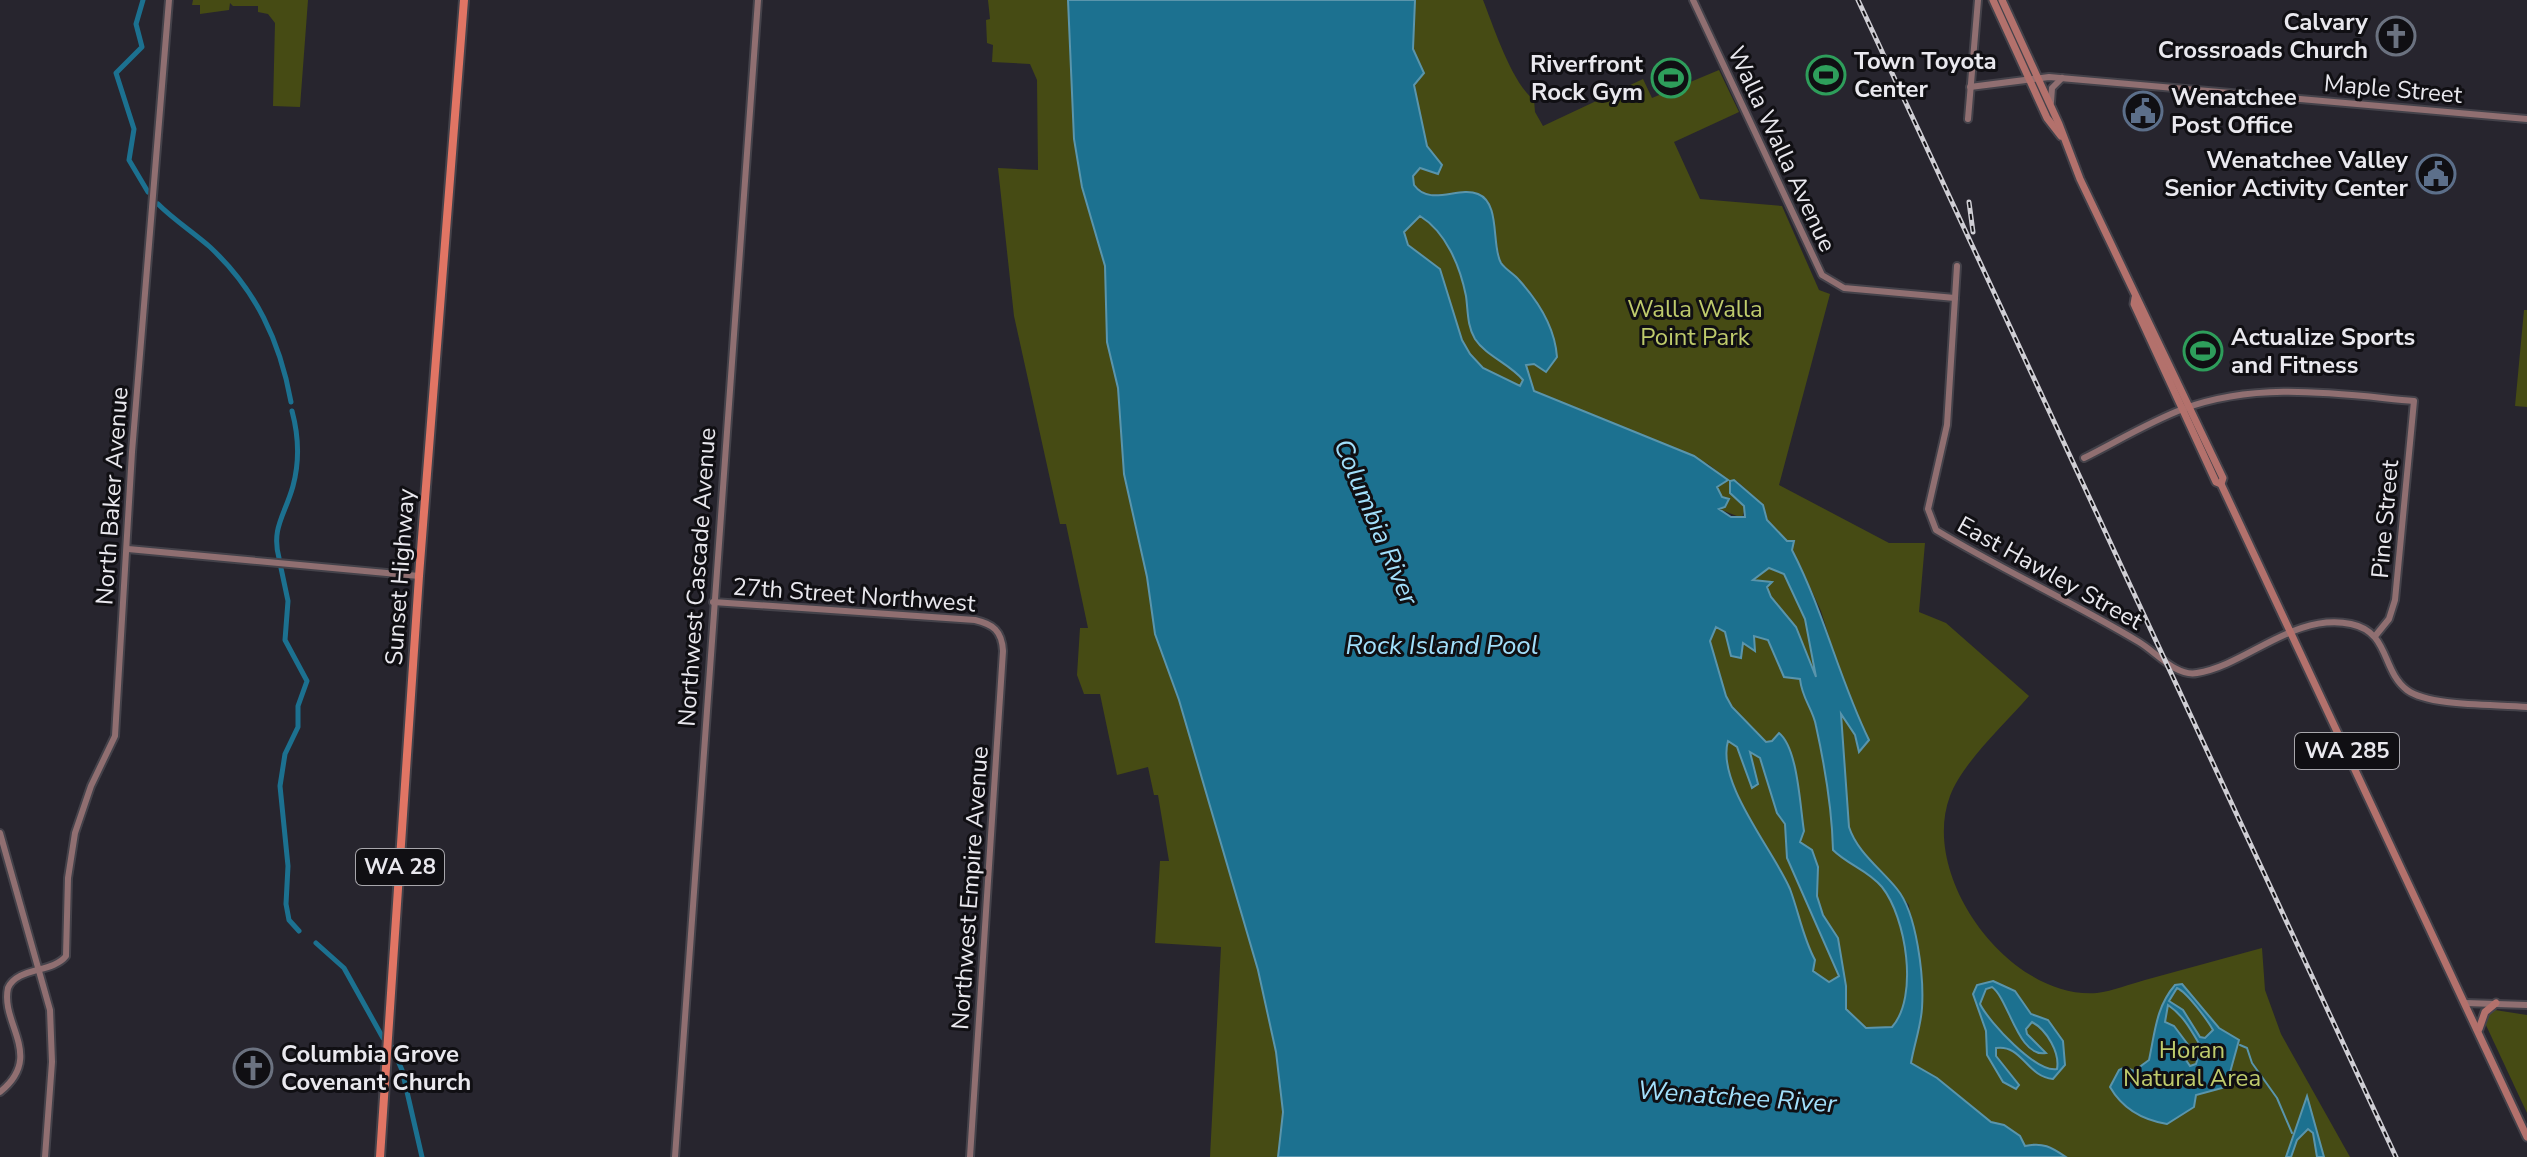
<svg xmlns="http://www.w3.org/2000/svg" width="2527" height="1157" viewBox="0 0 2527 1157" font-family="'Nunito Sans',sans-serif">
  <rect width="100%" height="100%" fill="#27252e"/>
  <g fill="#464b14">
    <path d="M193,0h115l-8,107 -27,-1 2,-83 -7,-9 -10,-2v-6h-25l-3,-3 -1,7 -29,4v-9h-8z"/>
    <path d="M988,0h80l6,139 8,48 23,79 2,76 11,46 6,86 23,103 8,57 24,66 79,270 18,82 7,60 -5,45h-68l11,-210 -66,-4 5,-82h9l-11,-66h-4l-6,-28 -31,8 -17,-81h-16l-7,-19 3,-47h8l-22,-104h-6l-46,-208 -16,-148 40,2 -1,-90 -7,-16 -38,-2 1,-17 -6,-2 -1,-23 4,-1z"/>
    <path d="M1415,0h68c11,28 29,83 51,100l1,12 8,14 100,-47 9,19 67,-28 20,42 -65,30 26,57 82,7 37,84 11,4 -51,191 110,58h36l-6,69 27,11 83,73c-25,29 -66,66 -79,100 -31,82 61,204 147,197 16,-2 33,-9 48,-13 39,-11 78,-21 117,-32l3,42 16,44 69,123h-284c-15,-10 -23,-15 -41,-11l-21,-21 -13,-3 -54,-44 -26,-15 11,-55 -13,-103 -55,-63 -5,-15 -8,-113 12,17 5,18 11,-9 -24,-52 -24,-77 -29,-63 -24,-28 -5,-15 -26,-24h-7c1,15 7,17 15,27l-3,10 -23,-9 4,-10 -6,-12 11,-7 -20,-16 -174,-73 -9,-27h9l13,8 -15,-78 -31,-30 -11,-54 -14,-17 -49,2 -13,-10 -1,-9 7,-9 22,-2 -15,-19 -13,-61 10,-12 -11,-24z"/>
    <path d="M1420,216c26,16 40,50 46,80 2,14 1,30 9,43 11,17 35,25 48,41l-3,6 -37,-18 -13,-14 -8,-14 -22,-71 -32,-24 -4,-13z"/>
    <path d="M2524,310h3v97l-12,-1z"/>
    <path d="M1769,568l15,6 21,45 12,63 -21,-55 -25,-30 -4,-10 -16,-7z"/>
    <path d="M1716,627l9,5 6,24 10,1 1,-14 13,7 -1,-14 15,4 15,37 16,2c2,20 12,29 16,46 9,42 16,82 17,125 15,15 35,20 49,37 24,31 37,110 10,140l-26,1 -20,-19v-23l-8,-48 -15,-23 -6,-19 1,-29 -18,-25 4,-12 -15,-78 -17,-11 -6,1 -34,-35 -6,-11 -16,-55z"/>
    <path d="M1728,740l9,7 10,20 2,-16 11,7 17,55 8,11 2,34 52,119 -10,5 -16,-11 2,-11c-11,-22 -16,-46 -25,-69 -15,-42 -73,-105 -62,-151z"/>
    <path d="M2495,1010l32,5v98l-42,-90 3,-10z"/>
  </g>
  <g fill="#1c7190" stroke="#5a95ac" stroke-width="2" fill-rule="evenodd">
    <path d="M1068,0h347l-2,49 11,24 -10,12 13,61 15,19 -4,9 -18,-6 -7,8 1,9c16,22 44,1 64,9 23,9 13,52 23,69 4,6 14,12 18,17 20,22 36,48 38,77l-11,15 -12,-8 -8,1 8,26 160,65 34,24 -11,7 5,10 7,2 -4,8 -6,2 12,8h14l-1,-11 -14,-13v-12l4,-1 29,25 4,15 20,21h7l-2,9c32,62 47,129 77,190l-10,12 -4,-17 -14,-21 8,113c8,25 32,42 48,62 20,24 27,88 25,119 -1,18 -8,37 -11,55l26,15 54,44 13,3 16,11 5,10c18,-4 26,1 41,11h-788l5,-45 -7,-60 -18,-82 -79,-270 -24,-66 -8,-57 -23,-103 -6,-86 -11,-46 -2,-76 -23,-79 -8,-48zM1420,216c26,16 40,50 46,80 2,14 1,30 9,43 11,17 35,25 48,41l-3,6 -37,-18 -13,-14 -8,-14 -22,-71 -32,-24 -4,-13zM1769,568l15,6 21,45 11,58 -20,-50 -25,-30 -4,-10 5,-5 -19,-2zM1716,627l9,5 6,24 10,2 2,-15 12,8 -1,-15 14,4 16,37 16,2c2,20 13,30 16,47 9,41 16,81 17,124 15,15 35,20 49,37 24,30 37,110 10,140l-26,1 -20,-19v-23l-8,-48 -15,-23 -6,-19 1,-29 -6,-17 -12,-8 4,-11c-4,-24 -6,-83 -25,-98l-7,8 -6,1 -34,-35 -6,-11 -16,-55zM1728,741l9,6 15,41 6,-4 -8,-32 10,6 17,55 8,11 2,34 52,118 -10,6 -16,-11 2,-11c-12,-22 -16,-47 -25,-71 -16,-38 -74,-106 -62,-148z"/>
    <path d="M1993,981l22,10 16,23 17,6 15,21 2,24 -12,14c-26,-2 -31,-35 -57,-31v8l23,29 -3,4 -13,-7 -16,-27 -1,-24 -13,-37 4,-9zM1992,987c17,12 26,71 54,66l-19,-19 -1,-5 6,-7c15,8 28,31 25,47 -21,4 -68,-47 -77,-65l6,-15z"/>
    <path d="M2182,984l37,44 20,12 -13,47 -30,8 -2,12 -27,17c-24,-4 -45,-16 -57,-37l9,-17 6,-3 9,4 15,-11c6,-28 7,-53 26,-75zM2177,988c10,4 31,33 36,42l-8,8 -5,-1 -17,-27 -14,-9zM2168,1005c16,11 23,25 33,42l-5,17 -6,2 -4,-6 3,-14 -15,-20 -9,-4z"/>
    <path d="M2307,1096l17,61h-7l-4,-24 -5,-4 -11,11 -6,17h-5z"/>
  </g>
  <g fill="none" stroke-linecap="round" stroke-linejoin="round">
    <path stroke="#5a95ac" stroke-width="2" d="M2240,1045l7,3 5,15 25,35 15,35"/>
    <g stroke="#1c7190" stroke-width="5">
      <path d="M143,0l-7,24 6,23 -26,26 18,56 -5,31 19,32"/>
      <path d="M158,204c16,16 35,28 52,43 46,43 70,94 81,155"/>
      <path d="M279,558c-8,-30 6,-43 14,-72 7,-26 6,-49 -1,-75"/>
      <path d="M281,568l7,33 -3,39 22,41 -9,25v21l-13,27 -5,32 8,80 -2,38 3,16 10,11"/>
      <path d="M316,943l28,25 39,70"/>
      <path d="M392,1047l10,23 20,87"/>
    </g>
    <defs>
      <g id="secondary">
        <path d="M1693,0l129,275 22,13 111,10"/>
        <path d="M1970,87l79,-10 478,42"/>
        <path d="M2051,102l1,-14 10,-10"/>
        <path d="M1968,119l10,-119"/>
        <path d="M1957,266l-10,159 -19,84 8,21c66,40 137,72 203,112 17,10 37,35 58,31 50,-8 97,-61 154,-49 39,8 30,46 56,66 23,17 90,14 120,17"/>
        <path d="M2084,458c32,-16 65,-36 99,-49 76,-28 154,-15 231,-8l-19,199 -6,19 -13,16"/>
        <path d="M128,549l291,27"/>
        <path d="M713,602l262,18c18,4 27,11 28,31l-33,506"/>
        <path d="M0,833l50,177 2,52 -7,95"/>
        <path d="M2465,1003l62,2"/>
        <path d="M0,1092c45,-36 0,-68 8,-104 9,-21 45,-15 58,-32l2,-78 7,-45 16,-47 24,-50 17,-284 37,-452"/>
        <path d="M675,1157l83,-1157"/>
      </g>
      <g id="primary">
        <path d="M1993,0l54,118 14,18"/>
        <path d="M2002,0l57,124 21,55 143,299 -2,6"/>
        <path d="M2135,298l-1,6 82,178 5,2 306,653"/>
        <path d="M2479,1029l6,-17 11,-9"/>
      </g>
      <path id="highway" d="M380,1157l39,-581 45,-576"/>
    </defs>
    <use href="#secondary" stroke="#44424a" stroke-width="10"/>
    <use href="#primary" stroke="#44424a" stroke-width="11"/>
    <use href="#highway" stroke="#44424a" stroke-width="12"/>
    <use href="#secondary" stroke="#906f71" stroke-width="6"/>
    <use href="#primary" stroke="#b3716c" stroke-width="7"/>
    <use href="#highway" stroke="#e17564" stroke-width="8"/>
    <defs>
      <g id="rail">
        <path d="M1858,0l538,1157"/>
        <path d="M1969,202l4,30"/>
      </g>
    </defs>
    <use href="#rail" stroke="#cfced4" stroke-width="5"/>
    <use href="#rail" stroke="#100f13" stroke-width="2" stroke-dasharray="6" stroke-linecap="butt"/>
  </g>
  <defs>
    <symbol id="church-ring" viewBox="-11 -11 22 22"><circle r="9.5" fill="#100f13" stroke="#6b7280" stroke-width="1.5"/><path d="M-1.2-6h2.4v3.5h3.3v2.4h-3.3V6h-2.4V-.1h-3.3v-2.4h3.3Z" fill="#6b7280"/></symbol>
    <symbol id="stadium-ring" viewBox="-11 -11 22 22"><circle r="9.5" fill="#100f13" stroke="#2e9e5b" stroke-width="1.5"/><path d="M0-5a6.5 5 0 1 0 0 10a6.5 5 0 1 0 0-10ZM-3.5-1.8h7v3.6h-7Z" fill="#2e9e5b"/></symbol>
    <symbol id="civic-ring" viewBox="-11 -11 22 22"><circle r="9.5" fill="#100f13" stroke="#5c6f8a" stroke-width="1.5"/><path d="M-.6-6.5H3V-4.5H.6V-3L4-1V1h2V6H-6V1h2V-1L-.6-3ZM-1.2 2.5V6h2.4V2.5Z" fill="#5c6f8a"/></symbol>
  </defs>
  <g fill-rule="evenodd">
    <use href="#church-ring" x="2374" y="14" width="44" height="44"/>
    <use href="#stadium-ring" x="1804" y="53" width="44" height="44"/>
    <use href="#stadium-ring" x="1649" y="56" width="44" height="44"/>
    <use href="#civic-ring" x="2121" y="89" width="44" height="44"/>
    <use href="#civic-ring" x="2414" y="152" width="44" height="44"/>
    <use href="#stadium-ring" x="2181" y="329" width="44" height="44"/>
    <use href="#church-ring" x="231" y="1046" width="44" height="44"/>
  </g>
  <g text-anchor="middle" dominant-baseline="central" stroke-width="6" stroke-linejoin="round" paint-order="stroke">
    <g fill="#100f13" stroke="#a8a7ac" stroke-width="2">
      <rect x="2295" y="733" width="104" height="36" rx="6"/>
      <rect x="356" y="849" width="88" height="36" rx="6"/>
    </g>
    <g font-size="22" font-weight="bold" fill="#e9e8ee">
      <text x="2347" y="751">WA 285</text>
      <text x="400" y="867">WA 28</text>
    </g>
    <g font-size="24" font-weight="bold" fill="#e9e8ee" stroke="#100f13" text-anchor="start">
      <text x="2368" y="22" text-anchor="end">Calvary<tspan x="2368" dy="28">Crossroads Church</tspan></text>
      <text x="1854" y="61">Town Toyota<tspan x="1854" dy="28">Center</tspan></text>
      <text x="1643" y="64" text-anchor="end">Riverfront<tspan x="1643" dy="28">Rock Gym</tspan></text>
      <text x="2171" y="97">Wenatchee<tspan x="2171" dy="28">Post Office</tspan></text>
      <text x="2408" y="160" text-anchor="end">Wenatchee Valley<tspan x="2408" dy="28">Senior Activity Center</tspan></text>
      <text x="2231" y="337">Actualize Sports<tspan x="2231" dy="28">and Fitness</tspan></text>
      <text x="281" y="1054">Columbia Grove<tspan x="281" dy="28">Covenant Church</tspan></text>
    </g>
    <g font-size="24" fill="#e9e8ee" stroke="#100f13">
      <text transform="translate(2393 89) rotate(5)">Maple Street</text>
      <text transform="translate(1782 149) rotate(65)">Walla Walla Avenue</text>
      <text transform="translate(112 496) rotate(-86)">North Baker Avenue</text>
      <text transform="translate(2385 519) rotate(-85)">Pine Street</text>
      <text transform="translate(2050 573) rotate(29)">East Hawley Street</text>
      <text transform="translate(400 577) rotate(-86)">Sunset Highway</text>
      <text transform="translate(697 577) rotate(-86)">Northwest Cascade Avenue</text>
      <text transform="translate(854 595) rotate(4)">27th Street Northwest</text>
      <text transform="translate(970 888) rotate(-86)">Northwest Empire Avenue</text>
    </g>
    <g font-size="24" fill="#bfcb6c" stroke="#100f13">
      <text x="1695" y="309">Walla Walla<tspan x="1695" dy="28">Point Park</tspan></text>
      <text x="2192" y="1050">Horan<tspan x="2192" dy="28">Natural Area</tspan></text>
    </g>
    <g font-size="26" font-style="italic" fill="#a2dffb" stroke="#100f13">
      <text transform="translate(1376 522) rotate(67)">Columbia River</text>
      <text x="1442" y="645">Rock Island Pool</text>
      <text transform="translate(1737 1097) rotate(4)">Wenatchee River</text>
    </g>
  </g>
</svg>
